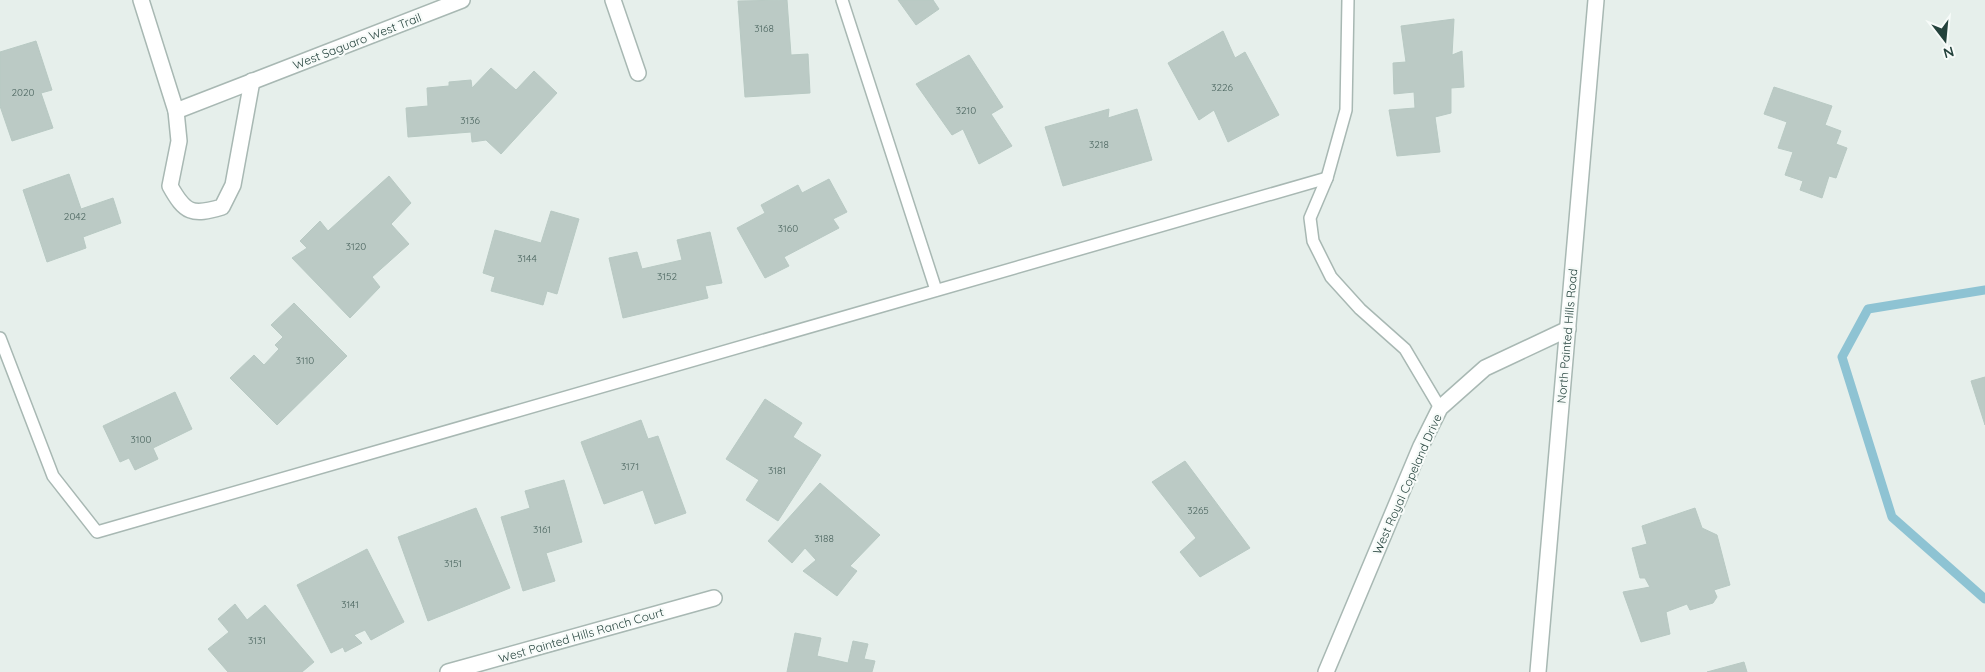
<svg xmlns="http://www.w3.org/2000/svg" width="1985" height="672" viewBox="0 0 1985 672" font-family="Quicksand,sans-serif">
  <rect width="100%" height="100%" fill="#e6efeb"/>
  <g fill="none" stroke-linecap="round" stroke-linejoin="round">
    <path stroke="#8ec3d3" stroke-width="9" d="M1985,290l-117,19 -26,48 50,160 93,82"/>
  </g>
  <g fill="#bbcac5" stroke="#b8c9c3">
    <path d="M787,0l4,55 17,-1 2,39 -65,4 -7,-96z"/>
    <path d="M898,0h35l6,9 -23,16z"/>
    <path d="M1454,19l-2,36 10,-4 2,36 -13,1v25l-16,4 5,35 -43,4 -8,-46 26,-2 -1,-16 -20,2 -1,-31 13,-1 -5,-36z"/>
    <path d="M1223,31l12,27 10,-6 34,63 -51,27 -14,-32 -15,10 -31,-57z"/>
    <path d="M36,41l16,49 -11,3 12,35 -41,13 -12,-35v-54z"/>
    <path d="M969,55l34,52 -12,7 21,32 -33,18 -16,-35 -11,6 -36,-51z"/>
    <path d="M491,68l25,22 18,-19 23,22 -56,61 -15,-14 -14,2 -1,-10 -63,5 -2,-29 22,-2 -1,-18 22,-2v-4l22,-2 1,8z"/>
    <path d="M1774,87l58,19 -7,19 16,6 -5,13 11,4 -11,30 -7,-2 -7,22 -22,-8 3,-9 -18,-6 8,-23 -15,-4 9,-26 -23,-8z"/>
    <path d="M1109,109l-1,9 29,-9 15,51 -89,26 -18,-59z"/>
    <path d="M69,174l12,35 32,-11 8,25 -38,14 3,11 -39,14 -24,-72z"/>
    <path d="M389,176l22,27 -20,21 18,20 -37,33 8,10 -30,31 -58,-60 15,-10 -7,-7 20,-20 8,10z"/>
    <path d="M829,179l18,33 -14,7 6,9 -55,29 5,9 -24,12 -28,-50 28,-15 -4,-8 37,-20 4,8z"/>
    <path d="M551,211l28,8 -22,75 -10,-3 -4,14 -52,-14 4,-14 -12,-4 12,-43 46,13z"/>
    <path d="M710,232l12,51 -17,3 3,12 -85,20 -14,-60 28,-6 5,17 40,-9 -5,-20z"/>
    <path d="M294,303l53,53 -70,69 -47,-47 24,-23 10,10 15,-16 -4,-4 8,-8 -12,-12z"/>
    <path d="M1985,377v48l-14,-44z"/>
    <path d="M175,392l17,37 -39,19 5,11 -23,11 -6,-12 -9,4 -17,-36z"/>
    <path d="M765,399l37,24 -9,14 28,18 -43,66 -32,-21 13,-20 -33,-21z"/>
    <path d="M641,420l7,19 10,-3 28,77 -31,11 -12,-34 -39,14 -23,-62z"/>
    <path d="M1185,461l65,87 -50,29 -20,-25 16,-14 -44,-56z"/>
    <path d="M564,480l18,62 -36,11 9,28 -32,10 -22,-74 29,-9 -5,-17z"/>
    <path d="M820,483l60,52 -30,31 7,5 -20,25 -34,-25 13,-11 -11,-12 -13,15 -24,-22z"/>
    <path d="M476,508l34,80 -82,33 -30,-84z"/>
    <path d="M1695,508l7,20 15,7 13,50 -16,5 3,7 -4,6 -23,7 -3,-6 -21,8 4,22 -29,8 -18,-50 27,-5 -5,-9h-5l-8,-30 15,-4 -5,-18z"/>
    <path d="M367,549l37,73 -33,18 -6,-10 -11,5 8,8 -17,9 -2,-5 -12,6 -34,-68z"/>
    <path d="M235,604l12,16 18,-15 49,57 -12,10h-74l-20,-23 21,-17 -11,-13z"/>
    <path d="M795,633l26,5 -4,18 31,7 5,-22 15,3 -4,15 11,2 -3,11h-85z"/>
    <path d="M1744,662l3,10h-40z"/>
  </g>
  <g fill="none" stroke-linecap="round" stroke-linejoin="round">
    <defs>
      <g id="service">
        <path d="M842,0l94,290"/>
        <path d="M1348,0l-2,110 -19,68 -17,40 3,23 18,36 29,32 45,40 35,59"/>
        <path d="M0,338l53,138 44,56 1230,-354"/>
      </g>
      <g id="minor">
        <path d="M141,0l35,111 3,30 -9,45c15,27 22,30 52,21l11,-22 19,-104"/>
        <path d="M613,0l25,73"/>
        <path d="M176,111l286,-111"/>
        <path d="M448,672l266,-74"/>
        <path d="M1326,672l95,-226 19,-38 45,-40 83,-39"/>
      </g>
      <path id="tertiary" d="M1538,672l58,-672"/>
    </defs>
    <use href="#service" stroke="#a8b8b3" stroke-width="14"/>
    <use href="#minor" stroke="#a8b8b3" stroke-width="18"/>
    <use href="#tertiary" stroke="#a8b8b3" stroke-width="18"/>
    <use href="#service" stroke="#fff" stroke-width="11"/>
    <use href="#minor" stroke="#fff" stroke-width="15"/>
    <use href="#tertiary" stroke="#fff" stroke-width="15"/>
  </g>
  <g text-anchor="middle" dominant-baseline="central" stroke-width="4.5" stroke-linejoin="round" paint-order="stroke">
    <g font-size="10" fill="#4a645e">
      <text x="764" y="28">3168</text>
      <text x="1222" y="87">3226</text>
      <text x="23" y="92">2020</text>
      <text x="966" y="110">3210</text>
      <text x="470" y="120">3136</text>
      <text x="1099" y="144">3218</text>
      <text x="75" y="216">2042</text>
      <text x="788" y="228">3160</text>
      <text x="356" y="246">3120</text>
      <text x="527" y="258">3144</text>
      <text x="667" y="276">3152</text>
      <text x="305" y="360">3110</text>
      <text x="141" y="439">3100</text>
      <text x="630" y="466">3171</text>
      <text x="777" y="470">3181</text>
      <text x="1198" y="510">3265</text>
      <text x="542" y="529">3161</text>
      <text x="824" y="538">3188</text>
      <text x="453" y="563">3151</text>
      <text x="350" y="604">3141</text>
      <text x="257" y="640">3131</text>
    </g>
    <g font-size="12" fill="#24423c" stroke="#f7fbf9">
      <text transform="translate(357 41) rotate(-21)">West Saguaro West Trail</text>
      <text transform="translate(1567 336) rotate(-85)">North Painted Hills Road</text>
      <text transform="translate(1407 484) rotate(-66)">West Royal Copeland Drive</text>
      <text transform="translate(581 635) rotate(-16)">West Painted Hills Ranch Court</text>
    </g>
  </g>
  <g transform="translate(1945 40) rotate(164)" stroke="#f7fbf9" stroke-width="4" paint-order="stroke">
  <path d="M0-4L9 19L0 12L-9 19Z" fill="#24423c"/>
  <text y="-8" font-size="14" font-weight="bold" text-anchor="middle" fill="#24423c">N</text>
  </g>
</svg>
